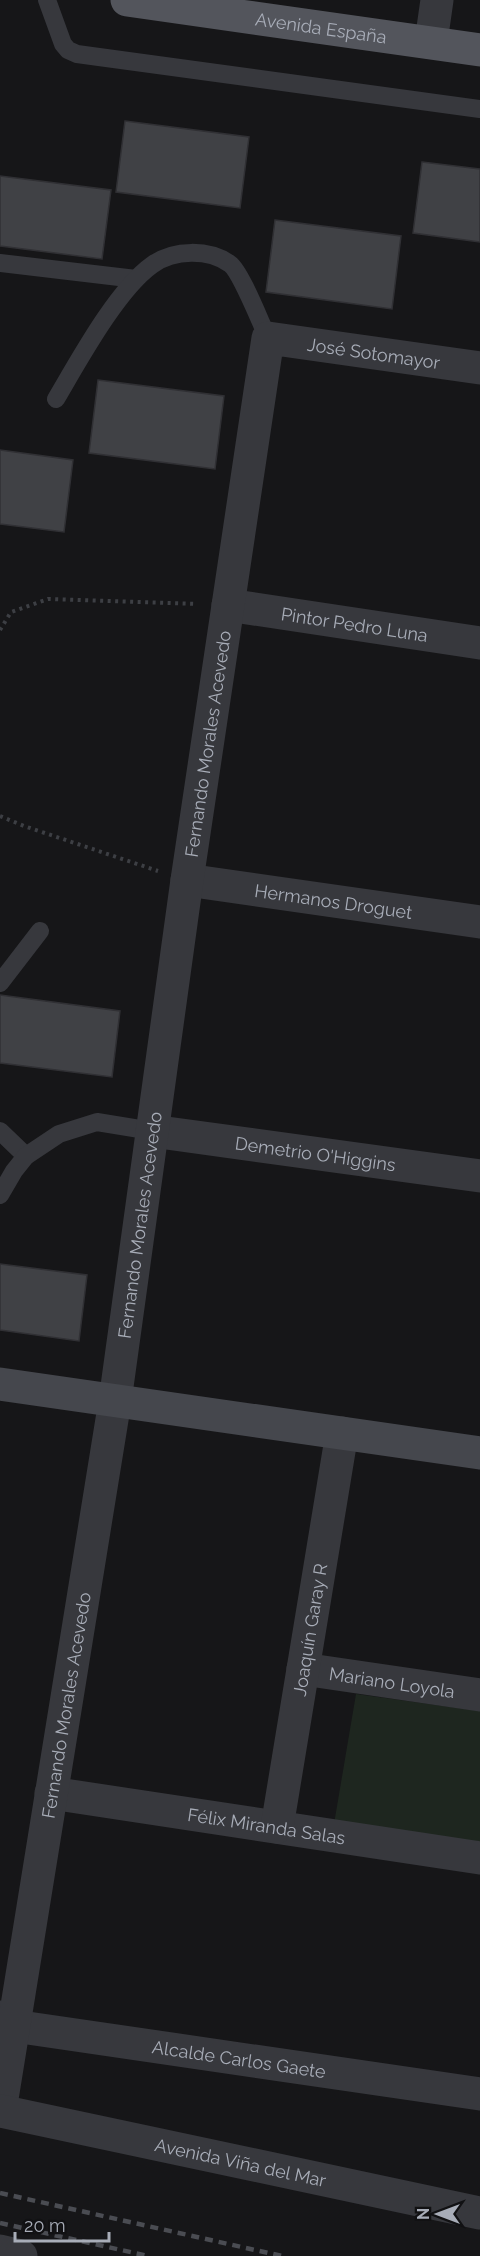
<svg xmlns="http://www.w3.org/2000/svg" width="480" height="2256" viewBox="0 0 480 2256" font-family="Raleway,sans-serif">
  <rect width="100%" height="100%" fill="#161618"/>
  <path fill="#1e261f" d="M356,1694l124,17v134l-146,-21z"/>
  <g fill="#404145" stroke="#303034" stroke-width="1.5">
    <path d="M125,121l124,16 -9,71 -124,-16z"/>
    <path d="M422,162l58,7v73l-67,-9z"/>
    <path d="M0,176l111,14 -9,69 -102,-13z"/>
    <path d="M275,220l126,16 -9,73 -126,-17z"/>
    <path d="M98,380l126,16 -9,73 -126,-16z"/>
    <path d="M0,450l73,10 -9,72 -64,-8z"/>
    <path d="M0,995l120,16 -8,66 -112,-14z"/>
    <path d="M0,1264l87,11 -8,66 -79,-11z"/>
  </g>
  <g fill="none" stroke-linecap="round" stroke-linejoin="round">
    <g stroke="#3d3f44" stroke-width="4" stroke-dasharray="3 4.5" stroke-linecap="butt">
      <path d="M0,630l11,-18 37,-13 149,5"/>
      <path d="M0,816l24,10 134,45"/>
    </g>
    <g stroke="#37383d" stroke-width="18">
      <path d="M47,0l16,44 5,6 9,4 403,55"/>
      <path d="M0,263l136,16"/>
      <path d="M56,399c23,-39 61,-109 96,-134 22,-16 57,-16 78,-1 11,8 31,60 38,74"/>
      <path d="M0,983l40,-52"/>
      <path d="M0,1131l26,25"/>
      <path d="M0,1195l14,-24 12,-15 33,-22 38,-12 55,9"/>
    </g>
    <g stroke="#37383d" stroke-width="33">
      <path d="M431,42l6,-42"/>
      <path id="s1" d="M228,605l252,38"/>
      <path id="s2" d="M187,880l293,42"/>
      <path id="s3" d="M152,1131l328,45"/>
      <path id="s4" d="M303,1669l177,26"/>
      <path id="s5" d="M51,1793l429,65"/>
      <path id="s6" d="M277,1827l65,-394"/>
      <path id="s7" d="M0,2017l14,9 466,68"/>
      <path id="s8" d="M0,2111l115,-710 72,-521 81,-542 212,30"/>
      <path id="s9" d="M0,2111l480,102"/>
      <path d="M0,2251l21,5"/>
    </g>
    <path stroke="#45474d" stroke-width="33" d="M0,1384l480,69"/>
    <path stroke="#53555c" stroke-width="33" id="s10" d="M127,0l353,50"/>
    <g stroke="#4a4c52" stroke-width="4.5" stroke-dasharray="8 6" stroke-linecap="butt">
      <path d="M0,2193l282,63"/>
      <path d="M0,2223l148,33"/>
    </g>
  </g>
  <g text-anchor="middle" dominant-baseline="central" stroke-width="6" stroke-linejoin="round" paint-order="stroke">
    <g font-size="18" fill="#a8adb8" stroke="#111113">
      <text stroke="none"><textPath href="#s10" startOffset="196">Avenida España</textPath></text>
      <text stroke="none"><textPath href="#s8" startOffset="1900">José Sotomayor</textPath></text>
      <text stroke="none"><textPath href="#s1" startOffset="128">Pintor Pedro Luna</textPath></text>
      <text stroke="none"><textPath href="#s8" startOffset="1383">Fernando Morales Acevedo</textPath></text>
      <text stroke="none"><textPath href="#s2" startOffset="148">Hermanos Droguet</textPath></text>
      <text stroke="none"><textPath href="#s3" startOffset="165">Demetrio O'Higgins</textPath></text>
      <text stroke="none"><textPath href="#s8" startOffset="897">Fernando Morales Acevedo</textPath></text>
      <text stroke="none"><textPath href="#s6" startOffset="200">Joaquín Garay R</textPath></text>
      <text stroke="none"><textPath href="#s4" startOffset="90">Mariano Loyola</textPath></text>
      <text stroke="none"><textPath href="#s8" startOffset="411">Fernando Morales Acevedo</textPath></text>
      <text stroke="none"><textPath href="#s5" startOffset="218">Félix Miranda Salas</textPath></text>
      <text stroke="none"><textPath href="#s7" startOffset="244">Alcalde Carlos Gaete</textPath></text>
      <text stroke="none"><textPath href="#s9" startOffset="246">Avenida Viña del Mar</textPath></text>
    </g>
  </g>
  <g transform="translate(438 2214) rotate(270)" stroke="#111113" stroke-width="4.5" paint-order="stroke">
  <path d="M0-4.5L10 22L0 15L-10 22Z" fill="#a8adb8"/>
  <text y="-9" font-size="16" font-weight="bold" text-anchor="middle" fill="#a8adb8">N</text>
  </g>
  <path d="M15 2232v9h94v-9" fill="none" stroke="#a8adb8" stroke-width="3"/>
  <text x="24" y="2232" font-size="18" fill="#a8adb8" stroke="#111113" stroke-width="4.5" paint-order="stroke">20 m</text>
</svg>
